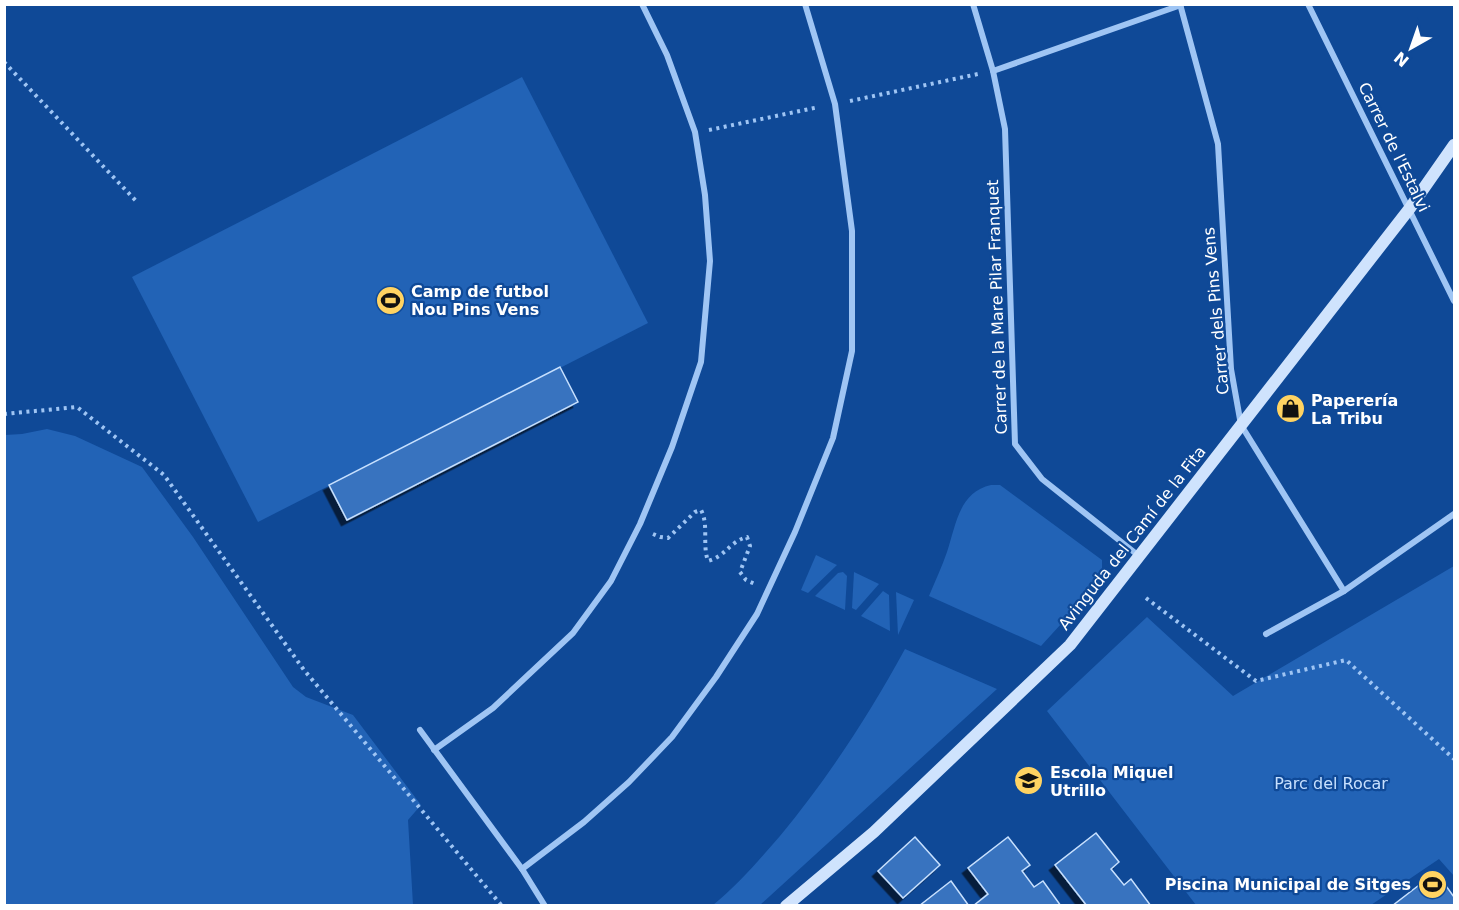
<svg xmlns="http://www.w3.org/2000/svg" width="1459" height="910" viewBox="0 0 1459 910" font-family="'DejaVu Sans',sans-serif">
  <defs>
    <filter id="shadow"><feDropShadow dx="-5.5" dy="5.5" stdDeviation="0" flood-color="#0009"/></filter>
  </defs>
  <rect width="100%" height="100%" fill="#0f4997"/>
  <g fill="#2263b6">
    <path d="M522,77l126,246 -390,199 -126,-245z"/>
    <path d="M47,429l28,7 67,31 51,70 100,150 13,10 47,18 68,90 -13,15 5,85h-408v-470l17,-1z"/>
    <path d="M991,485h9l102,75v19l-61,67 -112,-50c6,-15 13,-29 18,-44 9,-27 12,-60 44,-67z"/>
    <path d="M816,555l21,10 -29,28 -7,-3z"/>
    <path d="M1454,566v310l-15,-17 -68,46h-175l-149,-194 100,-94 86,79z"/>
    <path d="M843,572l4,4 -2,34 -30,-14 23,-23z"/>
    <path d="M854,572l25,12 -23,26 -4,-2z"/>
    <path d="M883,591l6,4 1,36 -29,-15z"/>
    <path d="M896,592l18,8 -16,35z"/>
    <path d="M905,649l92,40 -237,216h-47c25,-20 46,-45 67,-69 48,-58 89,-121 125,-187z"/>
  </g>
  <g fill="#3873bf" stroke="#c7e0fe" stroke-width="1.5" filter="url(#shadow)">
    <path d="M560,367l18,35 -231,118 -18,-35z"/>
    <path d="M1096,833l23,29 -8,7 13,16 7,-6 20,27h-64l-32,-41z"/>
    <path d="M915,837l25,28 -37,33 -25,-27z"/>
    <path d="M1008,837l22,28 -8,6 12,16 9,-6 18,25h-88l15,-12 -20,-26z"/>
    <path d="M1436,872l18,25v9h-62z"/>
    <path d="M951,881l18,25h-50z"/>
  </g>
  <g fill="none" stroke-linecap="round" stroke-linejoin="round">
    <g stroke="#9fc5f4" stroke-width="4" stroke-dasharray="3 4.5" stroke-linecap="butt">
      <path d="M4,62l134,141"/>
      <path d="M850,101l128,-27"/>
      <path d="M709,130l110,-23"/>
      <path d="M4,414l73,-7 87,68 140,195 198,236"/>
      <path d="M653,534l7,3 8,1 27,-26 6,-2c8,15 1,34 7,51 18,-5 21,-19 39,-24l3,9 -10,26 6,8 9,4"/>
      <path d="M1146,598l110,83 90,-21 108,99"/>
    </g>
    <g stroke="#9fc5f4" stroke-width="6">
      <path d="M973,4l20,67 12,58 10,315 27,35 97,77"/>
      <path d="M1180,4l38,140 13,225 10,56 103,166"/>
      <path d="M1308,4l146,297"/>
      <path d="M993,71l188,-66"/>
      <path d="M1266,634l78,-43 110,-77"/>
      <path d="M420,730l102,139 23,37"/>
      <path d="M434,750l59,-42 80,-75 38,-52 29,-57 32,-77 29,-85 9,-101 -5,-66 -10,-63 -28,-77 -25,-51"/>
      <path d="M522,869l62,-47 45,-40 43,-45 44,-60 41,-63 38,-82 38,-94 19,-87v-120l-17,-127 -30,-100"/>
    </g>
    <path stroke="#cfe3fd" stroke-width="12" d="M786,906l88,-74 196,-187 340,-437 44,-63"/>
  </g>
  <defs>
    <symbol id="stadium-disc" viewBox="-11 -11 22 22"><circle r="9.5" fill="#ffd362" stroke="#0f4997"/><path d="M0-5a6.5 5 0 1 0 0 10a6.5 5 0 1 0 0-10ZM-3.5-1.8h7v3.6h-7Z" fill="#111"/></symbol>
    <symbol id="shop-disc" viewBox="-11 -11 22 22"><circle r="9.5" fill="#ffd362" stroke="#0f4997"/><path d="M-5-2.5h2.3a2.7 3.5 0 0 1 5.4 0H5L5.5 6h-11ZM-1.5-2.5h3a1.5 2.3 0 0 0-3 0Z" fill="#111"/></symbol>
    <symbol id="school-disc" viewBox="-11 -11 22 22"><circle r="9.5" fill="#ffd362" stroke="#0f4997"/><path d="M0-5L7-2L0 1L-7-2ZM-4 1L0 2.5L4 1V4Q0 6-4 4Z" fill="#111"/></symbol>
  </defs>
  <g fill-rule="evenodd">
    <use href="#stadium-disc" x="374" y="284" width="33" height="33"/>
    <use href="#shop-disc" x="1274" y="392" width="33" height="33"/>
    <use href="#school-disc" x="1012" y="764" width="33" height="33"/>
    <use href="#stadium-disc" x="1416" y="868" width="33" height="33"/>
  </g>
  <g text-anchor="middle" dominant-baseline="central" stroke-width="4.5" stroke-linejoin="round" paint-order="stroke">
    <g font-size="16" fill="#fff" stroke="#0f4997">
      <text transform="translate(1394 147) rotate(64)">Carrer de l'Estalvi</text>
      <text transform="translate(997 307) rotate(-92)">Carrer de la Mare Pilar Franquet</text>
      <text transform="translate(1216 311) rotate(-95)">Carrer dels Pins Vens</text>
      <text transform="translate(1132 538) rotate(-52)">Avinguda del Camí de la Fita</text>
    </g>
    <g font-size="16" font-weight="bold" fill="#fff" stroke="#0f4997" text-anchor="start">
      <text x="411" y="291">Camp de futbol<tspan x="411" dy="18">Nou Pins Vens</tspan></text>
      <text x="1311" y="400">Paperería<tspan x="1311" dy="18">La Tribu</tspan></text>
      <text x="1050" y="772">Escola Miquel<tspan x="1050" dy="18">Utrillo</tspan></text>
      <text x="1411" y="884" text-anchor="end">Piscina Municipal de Sitges</text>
    </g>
    <g font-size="16" fill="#c7e0fe" stroke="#0f4997">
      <text x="1331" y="783">Parc del Rocar</text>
    </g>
  </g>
  <rect width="1459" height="910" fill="none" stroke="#ffffff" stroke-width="12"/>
  <g transform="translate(1411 48) rotate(220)" stroke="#0f4997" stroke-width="4.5" paint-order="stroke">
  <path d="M0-4.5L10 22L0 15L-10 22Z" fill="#ffffff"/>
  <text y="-9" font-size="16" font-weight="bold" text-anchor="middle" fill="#ffffff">N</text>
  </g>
</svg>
